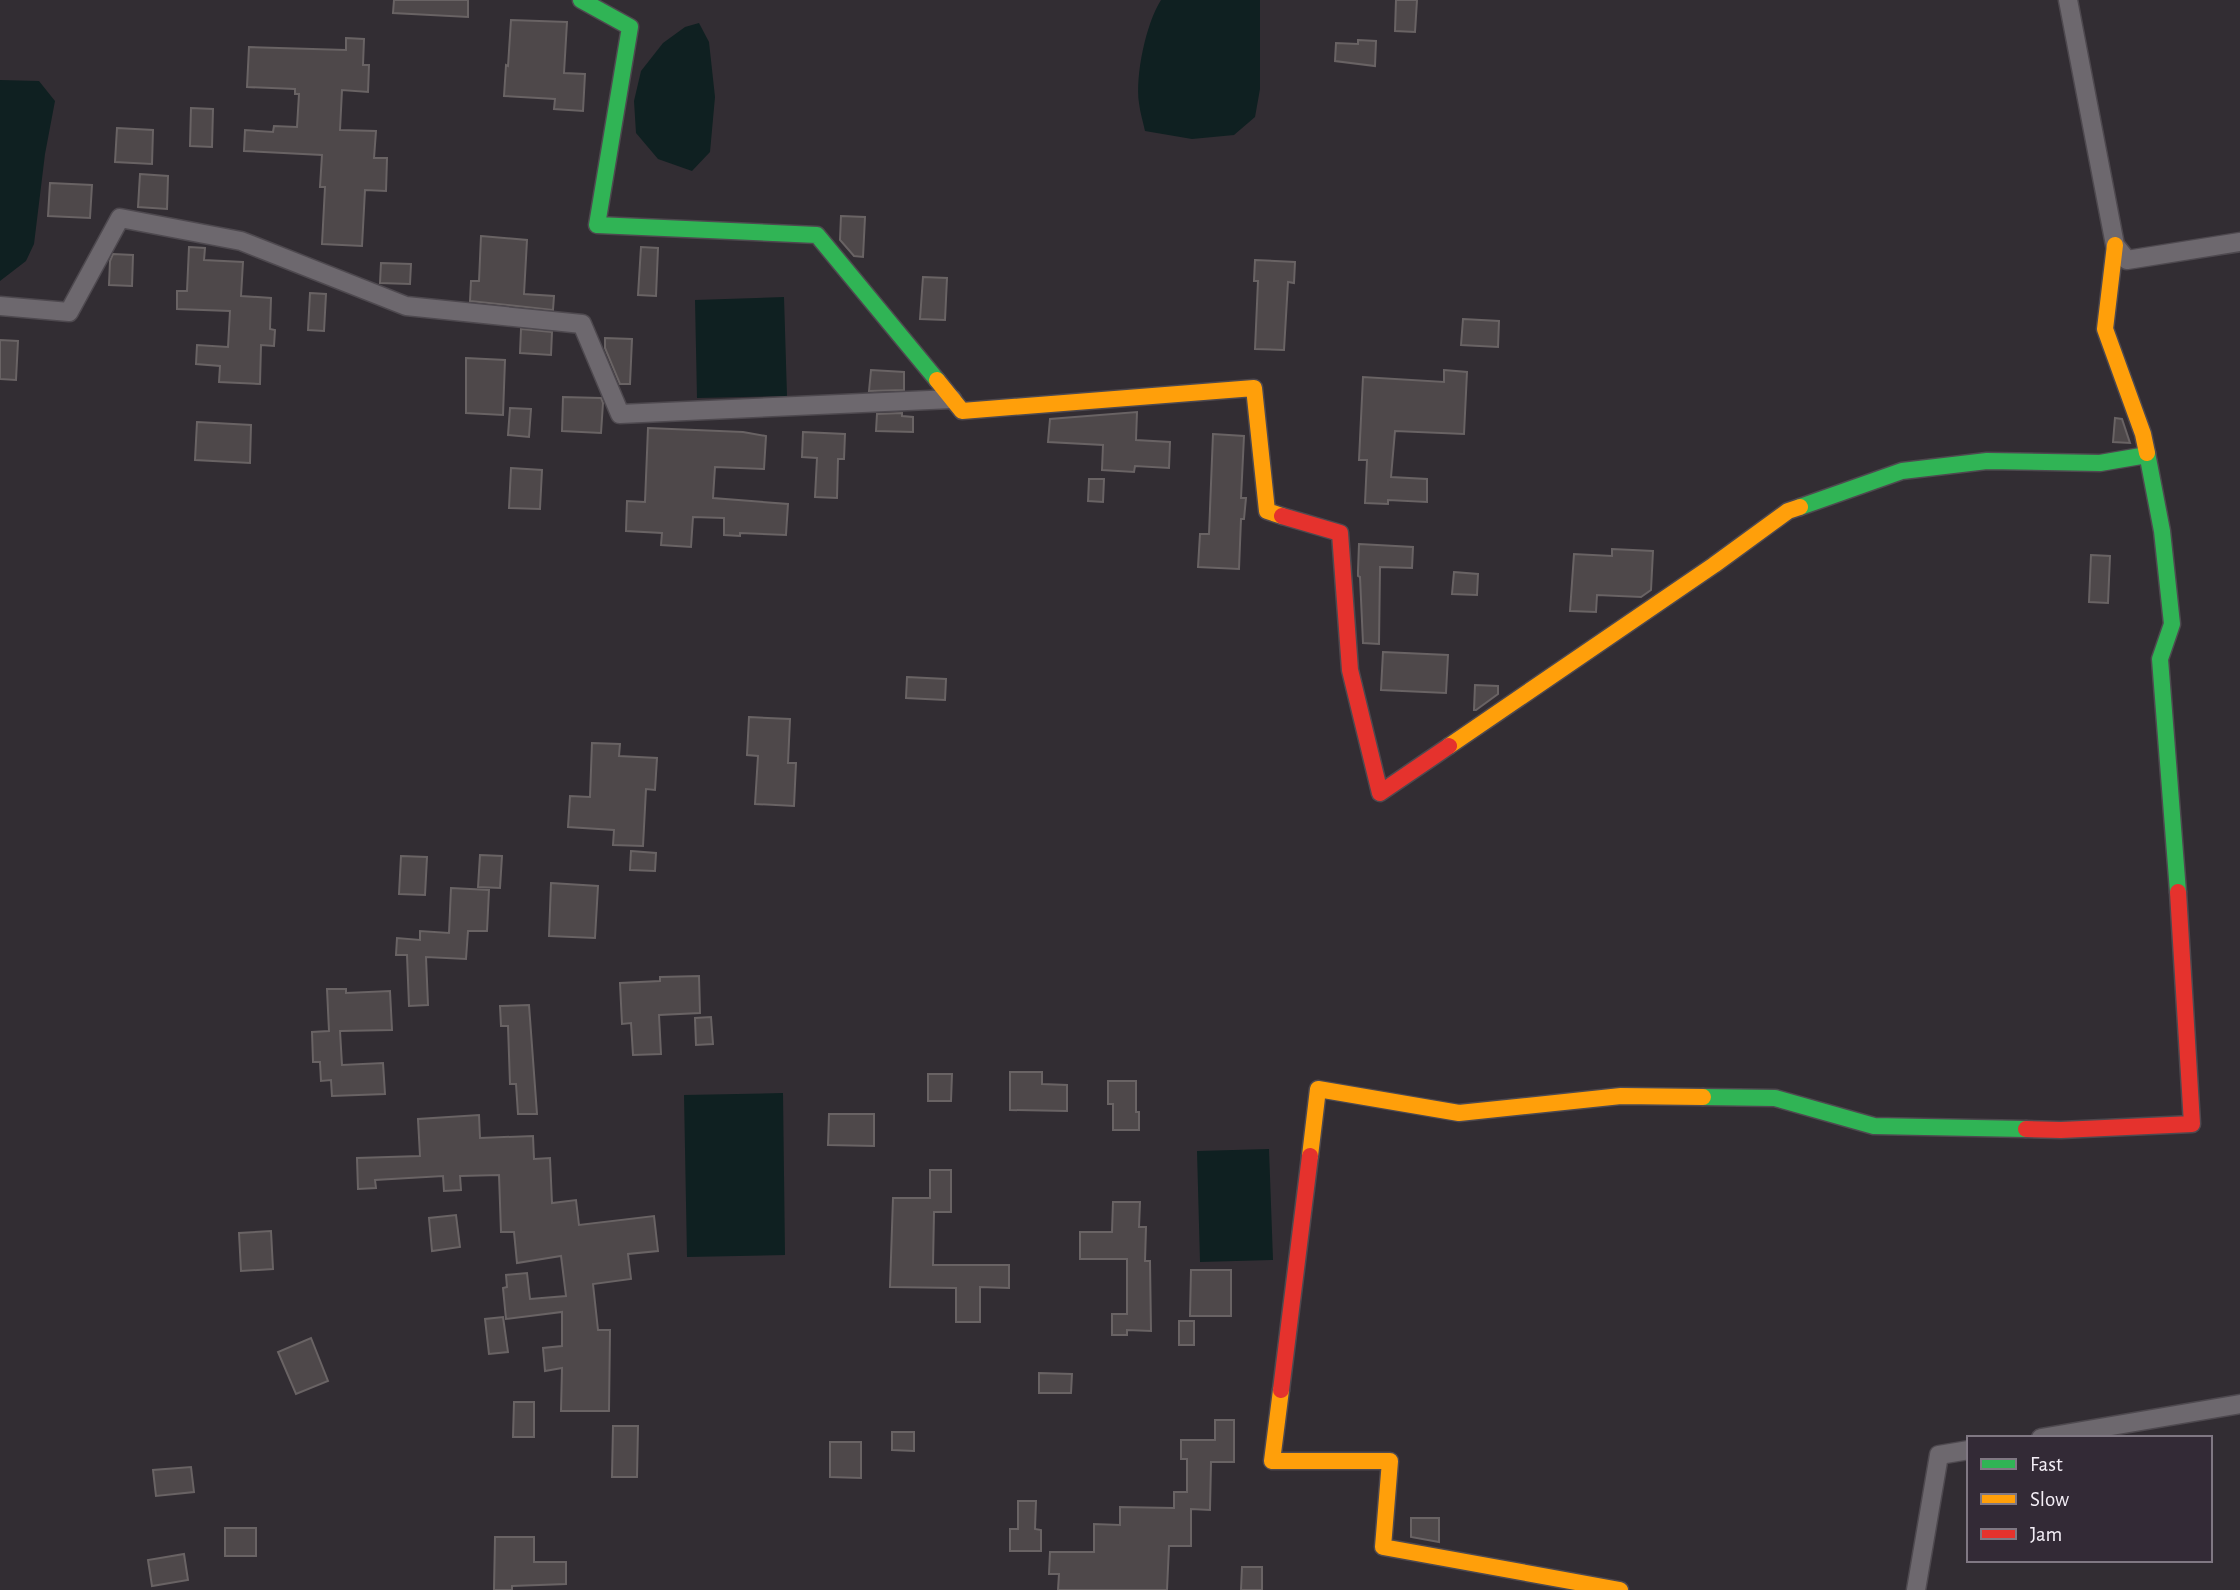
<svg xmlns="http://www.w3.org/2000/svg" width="2240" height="1590" viewBox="0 0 2240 1590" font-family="'Alegreya Sans',sans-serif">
  <rect width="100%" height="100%" fill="#322d33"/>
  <g fill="#0f2021">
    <path d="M1161,0h99v89l-5,28 -21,18 -42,4 -47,-8c-2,-9 -5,-19 -6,-28 -4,-27 7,-80 22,-103z"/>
    <path d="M699,23l10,19 6,55 -5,55 -18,19 -34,-12 -22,-26 -2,-32 7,-30 22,-28 22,-16z"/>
    <path d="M0,80l39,1 16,20 -10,53 -11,90 -8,17 -26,20z"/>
    <path d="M784,297l3,99 -90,2 -2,-98z"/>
    <path d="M783,1093l2,162 -98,2 -3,-162z"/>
    <path d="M1269,1149l4,111 -73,2 -3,-111z"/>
  </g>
  <g fill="#4e484a" stroke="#696364" stroke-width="2">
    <path d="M394,0h74v17l-75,-4z"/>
    <path d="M1396,0h21l-2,32 -20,-1z"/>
    <path d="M511,20l56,2 -3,51 21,1 -2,37 -29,-2 1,-10 -51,-3 2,-31 2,1z"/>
    <path d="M346,38l18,1 -1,26h6l-1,27 -26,-2 -2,40 36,1 -2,27h13l-1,33 -21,-1 -3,56 -40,-2 3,-57h-5l2,-32 -78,-4 1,-21 28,2 1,-6 23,1 2,-33h-4v-5l-48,-2 2,-40 97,3z"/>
    <path d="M1358,40l18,1 -1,25 -40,-5 1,-18 22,1z"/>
    <path d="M191,108l22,1 -1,38 -22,-1z"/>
    <path d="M117,128l36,2 -1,34 -37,-2z"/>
    <path d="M140,174l28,2 -1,33 -29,-2z"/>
    <path d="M50,183l42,2 -2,33 -42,-2z"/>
    <path d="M841,216l24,1 -2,40 -9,-1 -14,-16z"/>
    <path d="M481,236l46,4 -3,54 30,2 -1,14 -83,-9 1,-20h8z"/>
    <path d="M189,247l16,1 -1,12 39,2 -2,34 30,2 -1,31 5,1 -1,16 -13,-1 -1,39 -41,-2 1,-16 -24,-2 1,-19 31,2 2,-36 -53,-2v-18h10z"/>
    <path d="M641,247l17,1 -2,48 -18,-1z"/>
    <path d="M113,254l20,1 -1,31 -23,-1 1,-24z"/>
    <path d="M1255,260l40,2 -1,21 -6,-1 -4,68 -29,-1 3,-68h-4z"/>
    <path d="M381,263l30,1 -1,20 -30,-1z"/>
    <path d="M923,277l24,1 -2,42 -25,-1z"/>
    <path d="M310,293l16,1 -2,37 -16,-1z"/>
    <path d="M1463,319l36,2 -1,26 -37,-2z"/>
    <path d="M521,329l31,3 -1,23 -31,-2z"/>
    <path d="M605,338l27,1 -2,45h-10l-15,-36z"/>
    <path d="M0,340l18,1 -2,39 -16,-1z"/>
    <path d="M466,358l39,2 -2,55 -37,-2z"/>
    <path d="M871,370l33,2v18l-35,1z"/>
    <path d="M1444,370l23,2 -3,62 -69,-3 -4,46 36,2v23l-39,-2v4l-23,-1 2,-43h-8l4,-83 81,5z"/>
    <path d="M563,397l38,1 2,5 -2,30 -39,-2z"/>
    <path d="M510,408l21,1 -2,28 -21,-2z"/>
    <path d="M1137,412l-1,28 34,2 -1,26 -34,-2 -1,6 -32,-2 1,-25 -55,-3 2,-23z"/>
    <path d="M902,413v3l11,1v15l-37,-1 1,-17z"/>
    <path d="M2115,418l7,1 8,24 -17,-1z"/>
    <path d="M197,422l54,3 -1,38 -55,-3z"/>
    <path d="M648,428l95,4 23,4 -2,33 -49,-2 -2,31 75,6 -2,31 -46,-2v3l-16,-1v-17l-31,-1 -2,30 -30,-2 1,-12 -36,-2 1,-30 18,1z"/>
    <path d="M803,432l42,2 -1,25h-6l-1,39 -22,-1 2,-39 -15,-1z"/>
    <path d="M1213,434l31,2 -3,62h5l-2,21h-3l-2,50 -41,-2 2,-33h9z"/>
    <path d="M511,468l31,2 -2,39 -31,-1z"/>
    <path d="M1089,479h15l-1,23 -15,-1z"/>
    <path d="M1359,544l54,3 -1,21 -32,-1 -1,77 -16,-1 -3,-66 -2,-1v-5z"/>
    <path d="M1612,549l41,2 -2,39 -10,7 -44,-2 -1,17 -26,-1 4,-57 38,2z"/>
    <path d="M2091,555l19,1 -2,47 -19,-1z"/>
    <path d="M1454,572l24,2 -1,21 -25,-1z"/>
    <path d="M1383,652l65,3 -2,38 -65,-3z"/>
    <path d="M907,677l39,2 -1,21 -39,-2z"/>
    <path d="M1475,685l23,1v8l-22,16h-2z"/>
    <path d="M749,717l41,2 -2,44h8l-2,43 -39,-2 3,-48 -11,-1z"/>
    <path d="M592,743l28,1 -1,12 38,2 -2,32 -9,-1 -3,57 -30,-1 1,-15 -46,-3 2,-31 20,1z"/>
    <path d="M631,851l25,2 -1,18 -25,-1z"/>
    <path d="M480,855l22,1 -2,32 -22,-1z"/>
    <path d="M401,856l26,1 -2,38 -26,-1z"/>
    <path d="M551,883l47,3 -3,52 -46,-2z"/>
    <path d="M451,888l38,2 -2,41h-19l-2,28 -40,-2 2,48 -19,1 -2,-51h-11l1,-17 23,2v-9l29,2z"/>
    <path d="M699,976l1,37 -41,2 2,39 -28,1 -2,-32 -9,1 -2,-41 40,-2v-4z"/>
    <path d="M327,989h19v4l44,-2 2,39 -52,1 2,34 41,-2 2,31 -53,2 -1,-16 -10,1 -1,-19h-7l-1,-30 17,-1z"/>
    <path d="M529,1005l8,109h-19l-2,-30h-6l-2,-58h-7l-1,-20z"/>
    <path d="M711,1017l2,27 -17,1 -1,-27z"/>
    <path d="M1010,1072h32v12l25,1v26l-57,-1z"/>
    <path d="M928,1074h24l-1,27h-23z"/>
    <path d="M1108,1081h28v31h3v18h-26v-26h-5z"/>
    <path d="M829,1114h45v32l-46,-1z"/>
    <path d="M479,1115l1,23 53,-2 1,23 16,-1 2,45 24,-3 3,25 75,-9 4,35 -30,3 3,25 -38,5 5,46h12l-1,81h-48l1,-43 -17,3 -2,-23 19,-2v-34l-56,7 -3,-31 4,-1 -1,-12 21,-2 3,26 36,-3 -5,-40 -44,7 -3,-31h-13l-2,-57 -39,1 1,14 -17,1 -1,-15 -68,4 1,8 -18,1 -1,-31 63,-2 -2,-37z"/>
    <path d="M930,1170h21v42h-17l-1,53h76v23l-29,-1v35h-24v-34l-66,-1 3,-89h37z"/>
    <path d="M1113,1202h27l-1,25h7l-1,34h5l1,70 -24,-1v5h-15v-21h15v-55h-47v-27h32z"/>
    <path d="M456,1215l4,32 -28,4 -3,-33z"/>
    <path d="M271,1231l2,38 -32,2 -2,-38z"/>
    <path d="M1191,1270h40v46h-41z"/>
    <path d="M503,1317l5,35 -19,2 -4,-35z"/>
    <rect x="1179" y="1321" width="15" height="24"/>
    <path d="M311,1338l17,43 -32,13 -18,-42z"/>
    <path d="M1039,1373l33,1 -1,19h-32z"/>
    <path d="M514,1402h20v35h-21z"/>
    <path d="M1215,1420h19v42h-23l-1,48 -19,-1v37h-22l-2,44h-109l1,-16h-10l1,-22h44v-28l26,1v-18l54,1v-16h13v-33h-6v-19h34z"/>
    <path d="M613,1426h25l-1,51h-25z"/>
    <path d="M892,1432h22v19l-22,-1z"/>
    <path d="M830,1442h31v36l-31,-1z"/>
    <path d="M191,1467l3,25 -38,4 -3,-26z"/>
    <path d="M1018,1501h18l-1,28 6,1v21h-31v-22h8z"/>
    <path d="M1411,1518h28v24l-28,-5z"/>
    <rect x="225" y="1528" width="31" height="28"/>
    <path d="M495,1537h39v25h32v22l-54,2v4h-18z"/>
    <path d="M184,1554l4,26 -36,6 -4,-26z"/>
    <path d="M1242,1567h20v23h-21z"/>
  </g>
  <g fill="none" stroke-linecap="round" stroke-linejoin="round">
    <defs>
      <g id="street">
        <path d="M2068,0l47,245 12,15 113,-18"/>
        <path d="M0,306l69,6 51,-94 121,23 165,65 176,18 38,90 332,-15"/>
        <path d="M2041,1438l199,-34"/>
        <path d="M1916,1590l23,-135 30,-5"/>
      </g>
      <g id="fast">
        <path d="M581,0l49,27 -33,198 220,10 120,145"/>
        <path d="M2147,453l15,78 10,93 -12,35 18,233"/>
        <path d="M1800,507l102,-36 85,-10 113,2 47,-8"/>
        <path d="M1703,1097l72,1 99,28 152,3"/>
      </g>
      <g id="slow">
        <path d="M2115,245l-10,84 38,105 4,19"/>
        <path d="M937,380l25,31 292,-23 13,123 15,5"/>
        <path d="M1449,746l265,-181 74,-54 12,-4"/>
        <path d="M1310,1156l8,-67 141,24 162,-17 82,1"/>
        <path d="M1281,1390l-9,71h118l-7,86 237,43"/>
      </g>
      <g id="jam">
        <path d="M1282,516l58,17 10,137 30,123 69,-47"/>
        <path d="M2026,1129l35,1 131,-6 -14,-232"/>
        <path d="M1281,1390l29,-234"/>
      </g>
    </defs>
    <use href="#street" stroke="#4e494f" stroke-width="21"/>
    <use href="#fast" stroke="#4e494f" stroke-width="19"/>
    <use href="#slow" stroke="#4e494f" stroke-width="19"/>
    <use href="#jam" stroke="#4e494f" stroke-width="19"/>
    <use href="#street" stroke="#6d686e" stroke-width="18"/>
    <use href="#fast" stroke="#30b455" stroke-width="16"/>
    <use href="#slow" stroke="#ff9f0a" stroke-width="16"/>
    <use href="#jam" stroke="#e5322d" stroke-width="16"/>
  </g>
  <rect x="1967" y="1436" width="245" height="126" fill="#332a36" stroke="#807883" stroke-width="2"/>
  <rect x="1981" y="1459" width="35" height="10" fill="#30b455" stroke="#807883" stroke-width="2"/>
  <text x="2030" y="1471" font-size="21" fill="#f4eef6">Fast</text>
  <rect x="1981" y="1494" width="35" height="10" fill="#ff9f0a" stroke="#807883" stroke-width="2"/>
  <text x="2030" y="1506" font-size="21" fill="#f4eef6">Slow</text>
  <rect x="1981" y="1529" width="35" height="10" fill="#e5322d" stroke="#807883" stroke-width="2"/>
  <text x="2030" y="1541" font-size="21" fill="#f4eef6">Jam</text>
</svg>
